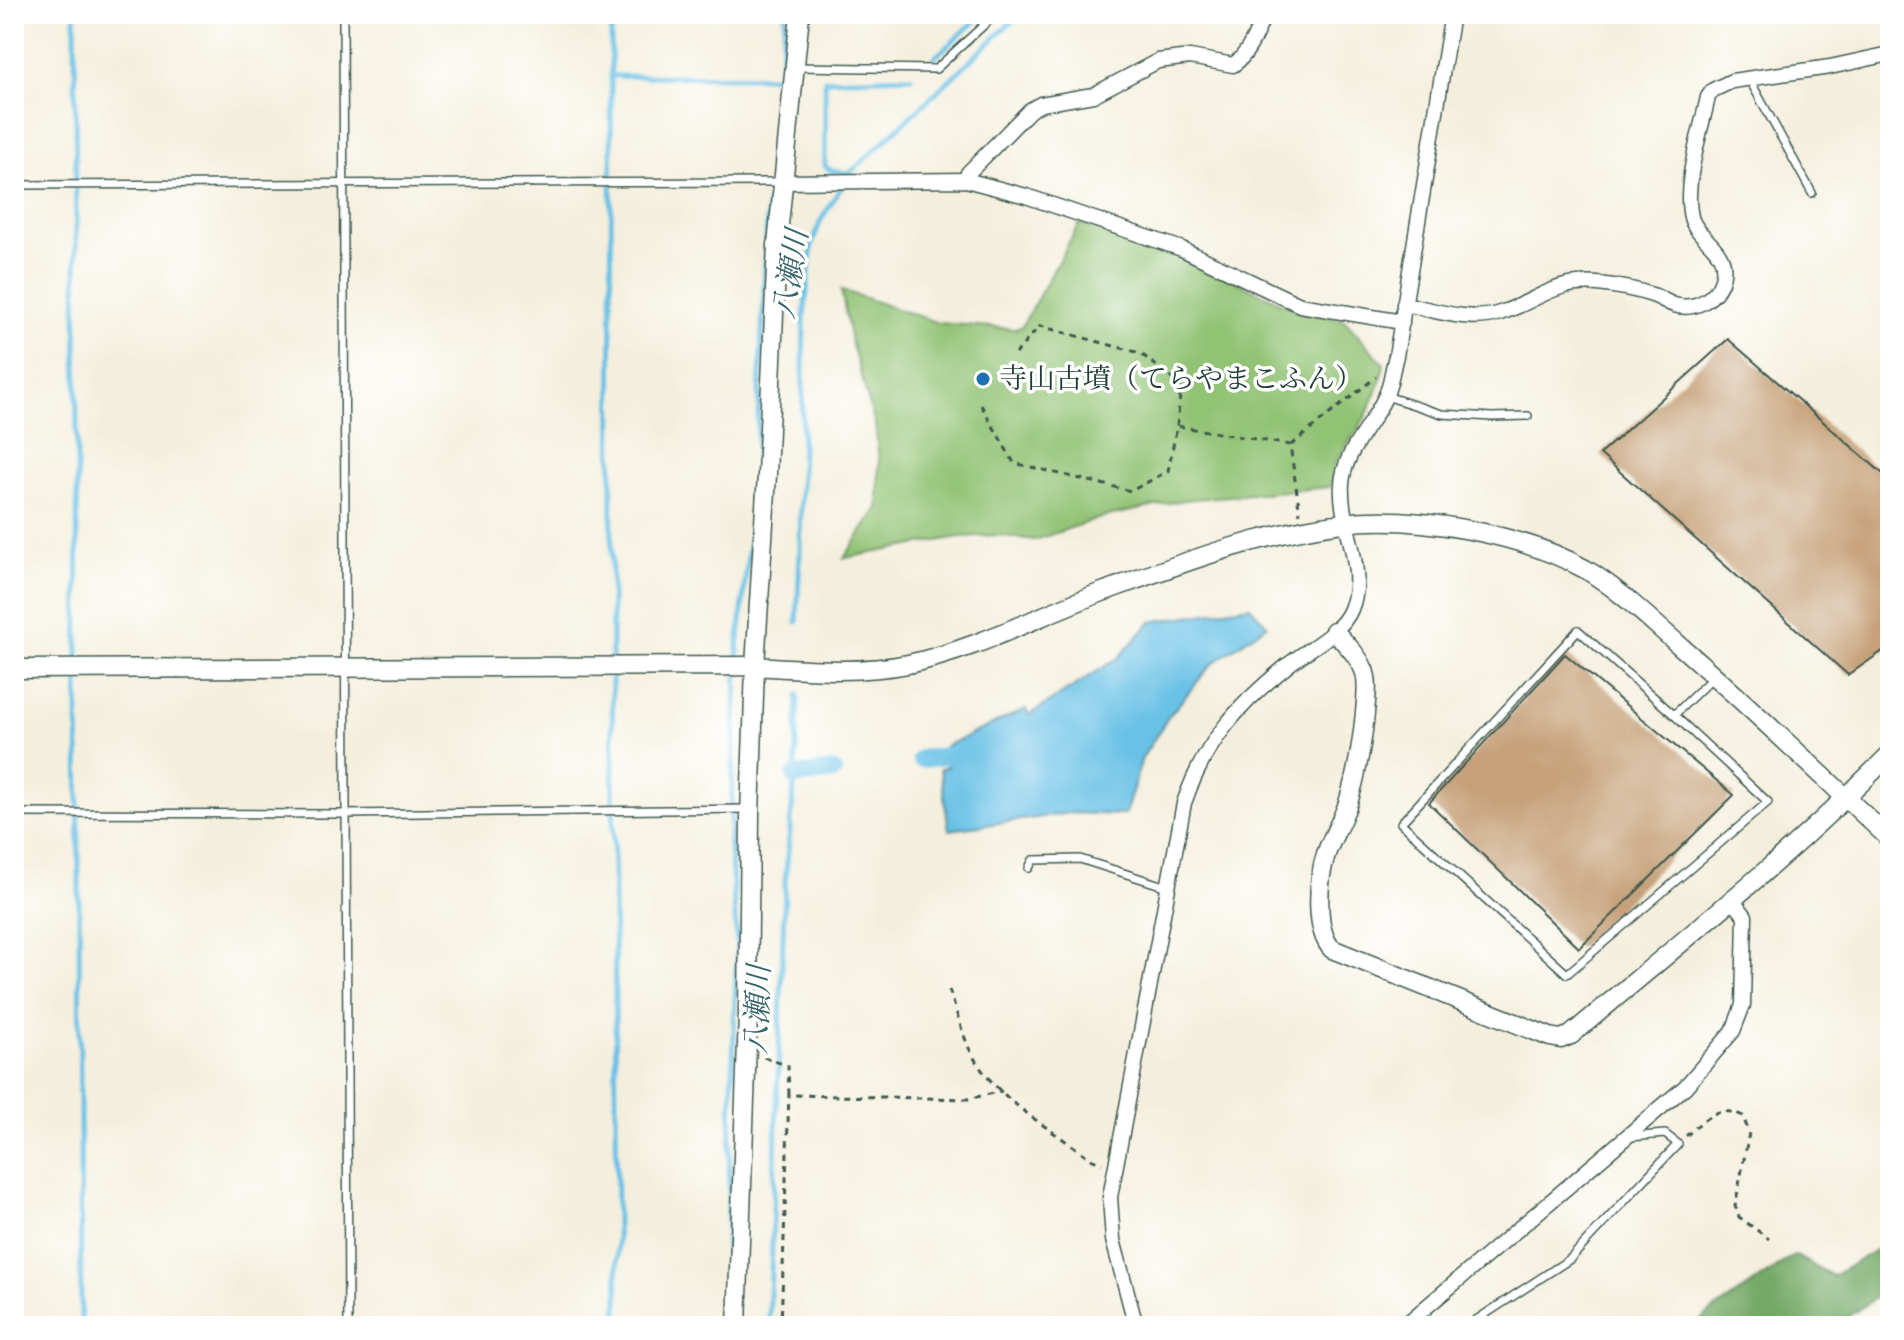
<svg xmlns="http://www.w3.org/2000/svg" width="1904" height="1340" viewBox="0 0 1904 1340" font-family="'IM FELL Double Pica','Noto Serif JP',serif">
  <rect width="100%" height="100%" fill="#fff"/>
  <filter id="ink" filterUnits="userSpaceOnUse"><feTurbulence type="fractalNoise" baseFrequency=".0125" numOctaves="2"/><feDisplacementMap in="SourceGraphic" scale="16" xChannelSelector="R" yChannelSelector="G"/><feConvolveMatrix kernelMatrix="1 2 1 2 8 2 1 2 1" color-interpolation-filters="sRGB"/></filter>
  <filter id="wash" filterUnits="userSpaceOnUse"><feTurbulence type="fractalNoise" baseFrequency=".006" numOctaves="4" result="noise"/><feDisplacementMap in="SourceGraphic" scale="32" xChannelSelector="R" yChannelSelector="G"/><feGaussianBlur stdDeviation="1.8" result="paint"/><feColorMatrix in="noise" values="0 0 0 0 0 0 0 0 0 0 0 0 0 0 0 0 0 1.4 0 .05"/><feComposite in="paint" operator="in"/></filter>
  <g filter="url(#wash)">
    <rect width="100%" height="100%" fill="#f4efdd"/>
    <path fill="#92c374" stroke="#588054" stroke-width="2" d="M1080,223l97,31 124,58 43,8 40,44 -4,20 -14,32 -31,48 -5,23 -146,13 -81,17 -68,23 -37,-5 -39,2 -115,21 34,-50 1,-46 -4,-38 -24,-82 -10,-52 98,33 77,6 6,-3z"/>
    <path fill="#75a966" stroke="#4a734d" stroke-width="2" d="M1890,1241v47l-56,38h-143l103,-71 39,21z"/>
    <path fill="#69c1e6" stroke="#447f8d" stroke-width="2" d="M1250,606l17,19 -55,39 -43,52 -27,42 -17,57 -55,-2 -121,17 -9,-61 7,-2 -2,-21 81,-37 3,6 89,-57 33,-36z"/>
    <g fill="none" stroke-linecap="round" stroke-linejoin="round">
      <g stroke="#69c1e6" stroke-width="5">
        <path d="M75,14l6,1312"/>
        <path d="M611,14l1,647"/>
        <path d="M934,58l49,-44"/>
        <path d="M612,76l169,1"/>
        <path d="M770,163l16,-149"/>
        <path d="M850,173l-18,-2 -7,-5v-86l86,-3"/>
        <path d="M797,622l3,-70 4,-235 8,-73 9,-24 29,-47 170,-159"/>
        <path d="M612,671l6,655"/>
        <path d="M724,1326l13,-382 -7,-101 8,-195 17,-160 13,-287"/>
        <path d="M769,1326l16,-443 10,-107 3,-81"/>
      </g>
      <g stroke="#69c1e6" stroke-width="18">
        <path d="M921,759l25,-3"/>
        <path d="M795,776l38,-5"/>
      </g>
    </g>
    <g id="blocks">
      <g fill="#c6a179">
        <path d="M1728,339l162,141v166l-42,29 -248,-221z"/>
        <path d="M1565,654l169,141 -155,153 -150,-145z"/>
      </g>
    </g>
  </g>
  <g filter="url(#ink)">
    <use href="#blocks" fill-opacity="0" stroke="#3f584d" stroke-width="2"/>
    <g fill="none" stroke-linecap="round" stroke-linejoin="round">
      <defs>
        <g id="service">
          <path d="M343,14l5,1312"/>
          <path d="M796,67l140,2 60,-55"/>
          <path d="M1752,78l1,8 59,107"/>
          <path d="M14,185l766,-3"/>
          <path d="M1386,396l56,18 50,3 36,-1"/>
          <path d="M1674,715l94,87 -201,172 -166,-151 177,-193 96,85 39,-38"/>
          <path d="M14,813l332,1 402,-5"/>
          <path d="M1029,868l4,-8 47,-1 87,28"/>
          <path d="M1467,1326l103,-67 108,-115 -13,-10 -35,3"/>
        </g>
        <g id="minor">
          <path d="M966,180l2,-7 62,-63 11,-6 52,-9 65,-34 32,-4 43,8c16,-10 24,-35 32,-51"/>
          <path d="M782,182l184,-2 60,16 156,53 118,56 102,17"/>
          <path d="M1404,304c31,6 65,19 96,9 39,-12 52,-33 98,-29 18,2 37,5 54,11 7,2 14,7 22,10 21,6 42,-6 48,-26 9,-30 -26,-40 -31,-62 -8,-33 10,-86 17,-120l5,-7 19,-9 98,-14 60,-13"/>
          <path d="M1136,1326l-23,-86 -3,-43 74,-394c21,-61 54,-98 104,-138 19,-16 53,-31 63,-56 17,-41 -12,-83 -9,-125 2,-33 30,-58 43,-87 6,-12 7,-28 11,-41l56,-342"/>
          <path d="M1404,1326l281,-239 48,-56 10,-26 2,-89 -13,-17"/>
        </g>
        <g id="tertiary">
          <path d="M1334,631c11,12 24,24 30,39 5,12 2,29 1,43 -3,30 -8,61 -17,90 -6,18 -16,34 -22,51 -8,25 -12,76 6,95l218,88 11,2 10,-4c108,-91 220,-180 319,-281"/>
          <path d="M14,669l741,-3c50,3 103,8 153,-2 68,-14 131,-49 197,-73 77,-28 156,-58 238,-68 71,-9 179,11 242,46 34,20 64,50 94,76 72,62 141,129 211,194"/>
          <path d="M737,1326l11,-312 2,-198 5,-150 12,-191 10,-230 23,-231"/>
        </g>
      </defs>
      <use href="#service" stroke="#3f584d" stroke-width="10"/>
      <use href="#minor" stroke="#3f584d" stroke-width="17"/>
      <use href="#tertiary" stroke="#3f584d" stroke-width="21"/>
      <g stroke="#3f584d" stroke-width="3" stroke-dasharray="6 6" stroke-linecap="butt">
        <path d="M1015,354l25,-28 100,27 41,32 -4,41"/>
        <path d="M981,405l33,58 117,28 37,-20 9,-45 113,19 10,69"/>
        <path d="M1291,445l85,-68"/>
        <path d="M949,990c7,19 12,40 20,58 22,49 81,80 122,111l11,5"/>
        <path d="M764,1057l24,9 1,28 5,1 174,4 34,-8"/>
        <path d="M1686,1136c18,-16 31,-33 57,-20l6,17 -14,73 4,11 30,22"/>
        <path d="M781,1326l8,-232"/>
      </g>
      <use href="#service" stroke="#fff" stroke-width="7"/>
      <use href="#minor" stroke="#fff" stroke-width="14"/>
      <use href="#tertiary" stroke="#fff" stroke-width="18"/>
    </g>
  </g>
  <circle fill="#1f6fb2" stroke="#fff" stroke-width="3" cx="983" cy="379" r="8"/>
  <g text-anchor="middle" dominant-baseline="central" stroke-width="7" stroke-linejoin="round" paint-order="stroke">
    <g font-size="28" fill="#1f3d34" stroke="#fff" text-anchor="start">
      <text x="999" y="379">寺山古墳（てらやまこふん）</text>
    </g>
    <g font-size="30" font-style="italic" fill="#356569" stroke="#fff">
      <text transform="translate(791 274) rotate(-81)">八瀬川</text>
      <text transform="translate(758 1010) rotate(-88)">八瀬川</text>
    </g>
  </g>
  <rect width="1904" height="1340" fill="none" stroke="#fff" stroke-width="48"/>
</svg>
